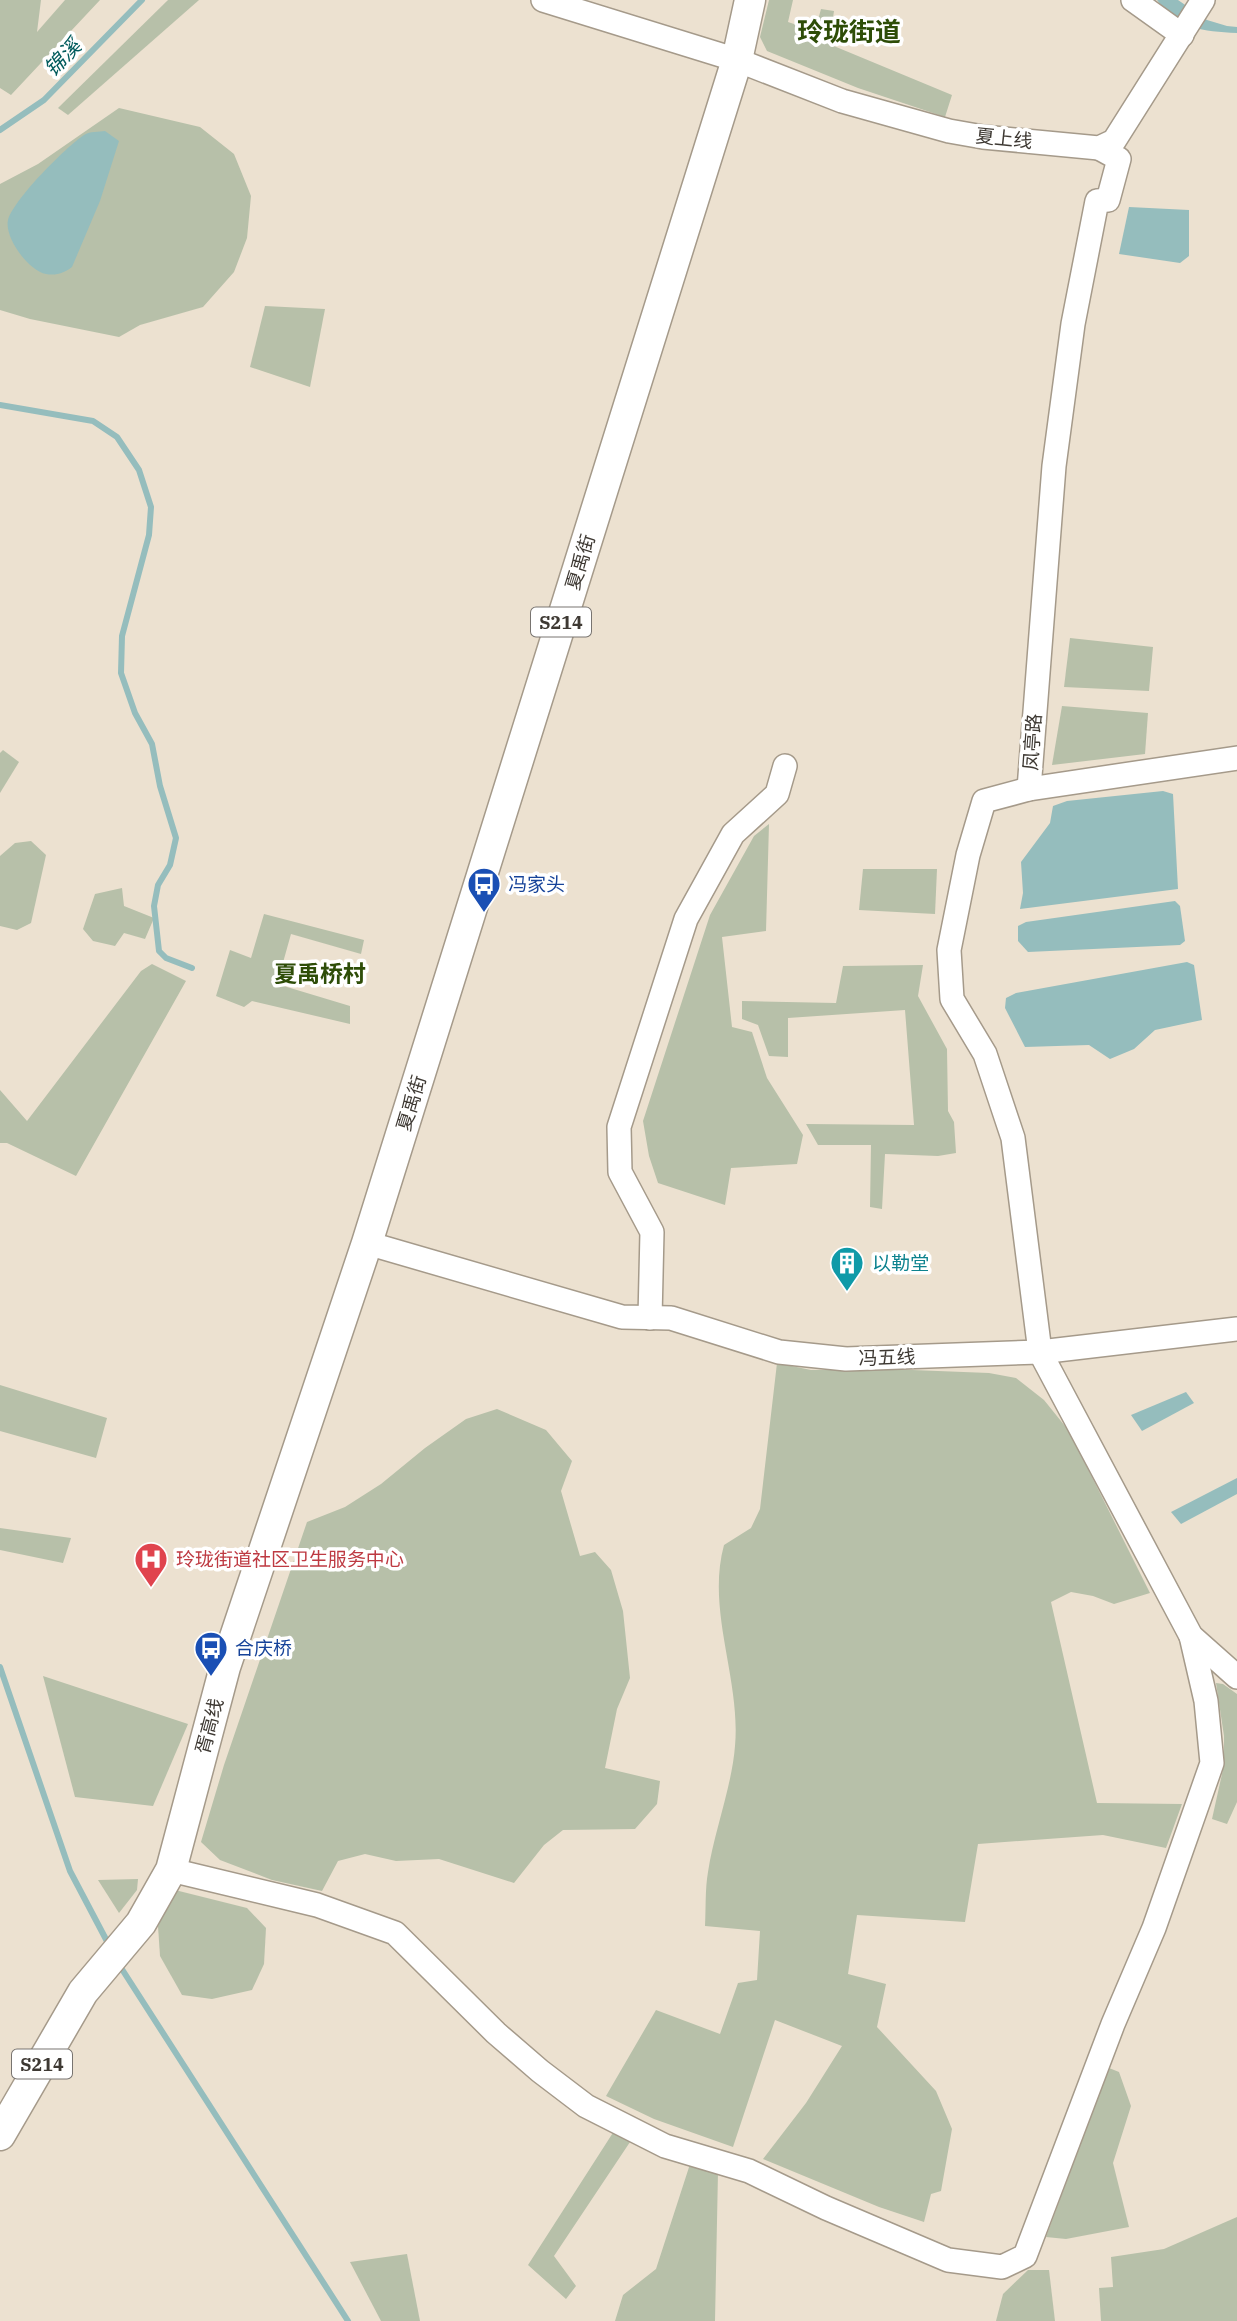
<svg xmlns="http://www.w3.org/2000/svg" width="1237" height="2321" viewBox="0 0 1237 2321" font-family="'IBM Plex Serif','Noto Sans SC',serif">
  <rect width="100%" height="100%" fill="#ece1d0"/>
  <g fill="#b7c0a9">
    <path d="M0,0h41l-4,32 28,-32h35l-89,95 -11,-7z"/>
    <path d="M168,0h31l-131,115 -10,-7z"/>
    <path d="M769,0h24l-5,22 27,9 6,-22 13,2 -5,33 123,51 -7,22 -87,-29 -91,-37 -7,-14z"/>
    <path d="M119,108l81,19 34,27 17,42 -4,42 -13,34 -31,35 -63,18 -21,12 -89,-18 -30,-9v-126l38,-20z"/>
    <path d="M265,306l60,3 -15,78 -60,-20z"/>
    <path d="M1070,638l83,9 -4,44 -85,-4z"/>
    <path d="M1062,706l86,7 -3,41 -93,11z"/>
    <path d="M3,750l16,12 -19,31v-40z"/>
    <path d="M769,824l-3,107 -44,6 10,90 20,5 15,46 36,57 -6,29 -66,4 -6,37 -67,-22 -9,-27 -6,-35 67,-206 44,-79z"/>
    <path d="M31,841l15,14 -15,68 -14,7 -17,-4v-70l15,-13z"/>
    <path d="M863,869h74l-2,45 -76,-4z"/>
    <path d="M122,888l2,18 30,12 -9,21 -21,-6 -9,13 -22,-5 -10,-12 12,-35z"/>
    <path d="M264,914l100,26 -3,14 -70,-20 -14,50 73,22v18l-98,-23 -8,6 -28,-11 14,-46 21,8z"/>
    <path d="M152,964l34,17 -110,195 -69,-33h-7v-53l27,31 114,-150z"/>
    <path d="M923,965l-5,31 29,53 1,62 6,11 2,31 -18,3 -53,-2 -3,55 -12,-2 1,-62h-53l-12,-21 108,1 -9,-115 -117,8v39l-19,-1 -11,-31 -16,-6v-18l94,2 7,-37z"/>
    <path d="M777,1363l34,7 76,-1 102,4 27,5 28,22 25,31 81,162 -36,11 -21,-8 -22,-4 -20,10 46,201 85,1 -16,44 -63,-13 -125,9 -13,78 -108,-7 -9,59 38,10 -9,43 59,64 16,38 -11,62 -10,3 -7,28 -45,-15 -116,-48 43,-56 36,-57 -67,-26 -42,127 -79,-28 -48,-23 50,-86 64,24 18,-51 19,-3 3,-49 -55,-5c1,-18 0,-37 3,-54 6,-40 24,-86 27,-126 6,-67 -29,-135 -11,-201l27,-17 9,-19z"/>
    <path d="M0,1385l107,33 -11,40 -96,-27z"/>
    <path d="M497,1409l49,21 26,31 -11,30 19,65 15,-4 16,18 12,41 7,67 -13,31 -12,59 55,13 -3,23 -22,25 -72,1 -19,15 -30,38 -75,-24 -43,2 -31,-7 -27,7 -16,30 -50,-11 -52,-20 -19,-18 23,-77 83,-243 38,-15 36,-23 44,-36 41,-29z"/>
    <path d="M0,1528l71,10 -8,25 -63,-13z"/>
    <path d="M43,1676l145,48 -35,82 -78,-9z"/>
    <path d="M1216,1683l7,1 14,10v108l-10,22 -15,-5 12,-54v-29z"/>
    <path d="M138,1879l-1,11 -18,23 -21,-33z"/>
    <path d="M175,1890l72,18 19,20 -2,36 -12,26 -40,9 -30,-4 -22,-39 -2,-30z"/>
    <path d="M1109,2068l10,4 12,34 -18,57 16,64 -63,12 -20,-2z"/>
    <path d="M616,2128l18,8 -80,120 22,30 -10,13 -38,-34z"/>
    <path d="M691,2161l27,11 -3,149h-100l8,-26 33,-26z"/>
    <path d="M1237,2217v104h-136l-2,-33 14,-1 -2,-30 53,-8z"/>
    <path d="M407,2254l13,67h-39l-31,-59z"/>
    <path d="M1028,2270h21l6,51h-59l7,-27z"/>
  </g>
  <g fill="#95bdbd">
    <path d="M1157,0h21l29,20 20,6 10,1v6c-35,-2 -58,-3 -80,-33z"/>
    <path d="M105,131l14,10 -19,60 -28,66c-8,6 -16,9 -26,7 -17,-3 -42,-36 -38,-54 6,-21 58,-73 76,-85 6,-4 15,-3 21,-4z"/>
    <path d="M1129,207l60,3v46l-9,7 -61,-9z"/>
    <path d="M1163,791l10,3 5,95 -158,20 3,-16 -2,-31 29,-39 3,-17 14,-5z"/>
    <path d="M1175,901l5,5 5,35 -5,4 -152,7 -10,-11v-15l8,-4z"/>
    <path d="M1187,962l7,3 8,55 -47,10 -21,19 -24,10 -21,-14 -64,2 -20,-39 1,-10 10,-5z"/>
    <path d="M1186,1392l8,11 -52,28 -11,-16z"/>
    <path d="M1237,1478v16l-56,30 -10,-12z"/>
  </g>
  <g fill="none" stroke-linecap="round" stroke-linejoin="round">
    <g stroke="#95bdbd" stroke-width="6">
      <path d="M0,130l44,-30 98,-100"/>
      <path d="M0,405l93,16 24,16 22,33 12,37 -2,28 -27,101 -1,37 14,40 17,31 8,42 16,52 -6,27 -12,20 -4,21 5,45 7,7 26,10"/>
      <path d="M0,1667l70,204 40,76"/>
      <path d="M118,1963l230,358"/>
    </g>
    <defs>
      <g id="minor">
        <path d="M543,0l194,60 105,41 107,30 34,6 116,11 15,-7 89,-141"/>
        <path d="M1133,0l49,35"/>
        <path d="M1237,758l-208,31 -45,12 -16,54 -19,95 3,49 33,55 28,84 27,214 151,284 46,41"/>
        <path d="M1029,789l25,-323 19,-142 24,-123 11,-1 11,-41 -20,-11"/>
        <path d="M367,1243l255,74 49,1 108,34 67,7 194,-7 197,-23"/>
        <path d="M650,1318l2,-86 -32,-60 -1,-45 67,-208 47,-85 44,-40 8,-28"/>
        <path d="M171,1870l146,35 78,28 101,100 44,38 46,35 79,40 84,25 77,37 122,52 54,7 23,-11 88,-232 41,-96 58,-165 -6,-62 -15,-65"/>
      </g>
      <path id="major" d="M0,2135l83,-143 58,-69 30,-53 54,-203 142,-424 370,-1183 13,-60"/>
    </defs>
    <use href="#minor" stroke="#a59a8a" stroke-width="26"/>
    <use href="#major" stroke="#a59a8a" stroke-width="33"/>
    <use href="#minor" stroke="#fff" stroke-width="23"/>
    <use href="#major" stroke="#fff" stroke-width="30"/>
  </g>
  <defs>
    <symbol id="bus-pin" viewBox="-11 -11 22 30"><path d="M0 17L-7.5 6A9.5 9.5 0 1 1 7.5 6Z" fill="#1a4fb4" stroke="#fff"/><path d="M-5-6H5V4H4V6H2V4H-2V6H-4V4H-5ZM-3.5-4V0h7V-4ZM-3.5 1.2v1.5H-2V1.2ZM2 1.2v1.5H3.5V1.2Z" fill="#fff"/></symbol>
    <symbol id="building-pin" viewBox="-11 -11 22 30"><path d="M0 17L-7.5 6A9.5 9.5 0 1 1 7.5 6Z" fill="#0f9aa8" stroke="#fff"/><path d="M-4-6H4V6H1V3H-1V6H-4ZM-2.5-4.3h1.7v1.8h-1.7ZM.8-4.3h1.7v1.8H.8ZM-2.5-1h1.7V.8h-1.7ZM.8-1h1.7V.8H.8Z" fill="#fff"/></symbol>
    <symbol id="hospital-pin" viewBox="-11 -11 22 30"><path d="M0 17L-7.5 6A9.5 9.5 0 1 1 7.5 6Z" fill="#e0444e" stroke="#fff"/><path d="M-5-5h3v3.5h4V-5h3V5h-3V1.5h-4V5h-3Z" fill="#fff"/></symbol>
  </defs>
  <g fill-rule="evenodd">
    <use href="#bus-pin" x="465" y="865" width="38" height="52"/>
    <use href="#building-pin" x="828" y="1244" width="38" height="52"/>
    <use href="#hospital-pin" x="132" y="1540" width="38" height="52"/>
    <use href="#bus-pin" x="192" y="1629" width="38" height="52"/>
  </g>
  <g text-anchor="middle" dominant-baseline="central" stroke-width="7" stroke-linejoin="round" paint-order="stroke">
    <g fill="#fff" stroke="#787470" stroke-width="2">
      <rect x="531" y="607.5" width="60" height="29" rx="5"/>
      <rect x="12" y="2049.5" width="60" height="29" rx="5"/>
    </g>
    <g font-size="18" font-weight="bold" fill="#3e3933">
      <text x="561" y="622">S214</text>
      <text x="42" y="2064">S214</text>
    </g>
    <g font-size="19" fill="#3e3933" stroke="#fff">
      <text transform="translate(1004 138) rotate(6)">夏上线</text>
      <text transform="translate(580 562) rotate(-73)">夏禹街</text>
      <text transform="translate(1032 742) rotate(-86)">凤亭路</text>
      <text transform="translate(411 1103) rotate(-73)">夏禹街</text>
      <text transform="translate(887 1357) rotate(-2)">冯五线</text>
      <text transform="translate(209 1726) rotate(-75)">胥高线</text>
    </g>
    <g font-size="19" fill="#164399" stroke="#fff" text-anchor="start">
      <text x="508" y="884">冯家头</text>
      <text x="235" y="1648">合庆桥</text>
    </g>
    <g font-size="19" fill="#0d838f" stroke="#fff" text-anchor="start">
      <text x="872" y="1263">以勒堂</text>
    </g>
    <g font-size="19" fill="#be3a42" stroke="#fff" text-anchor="start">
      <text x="176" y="1559">玲珑街道社区卫生服务中心</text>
    </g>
    <g font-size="21" font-style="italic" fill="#005b5c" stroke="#fff">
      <text transform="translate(62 57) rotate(-46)">锦溪</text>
    </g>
    <g font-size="23" font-weight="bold" fill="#2e4d08" stroke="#fff">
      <text x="320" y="973">夏禹桥村</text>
    </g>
    <g font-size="26" font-weight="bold" fill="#2e4d08" stroke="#fff">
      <text x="849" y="31">玲珑街道</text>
    </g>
  </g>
</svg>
